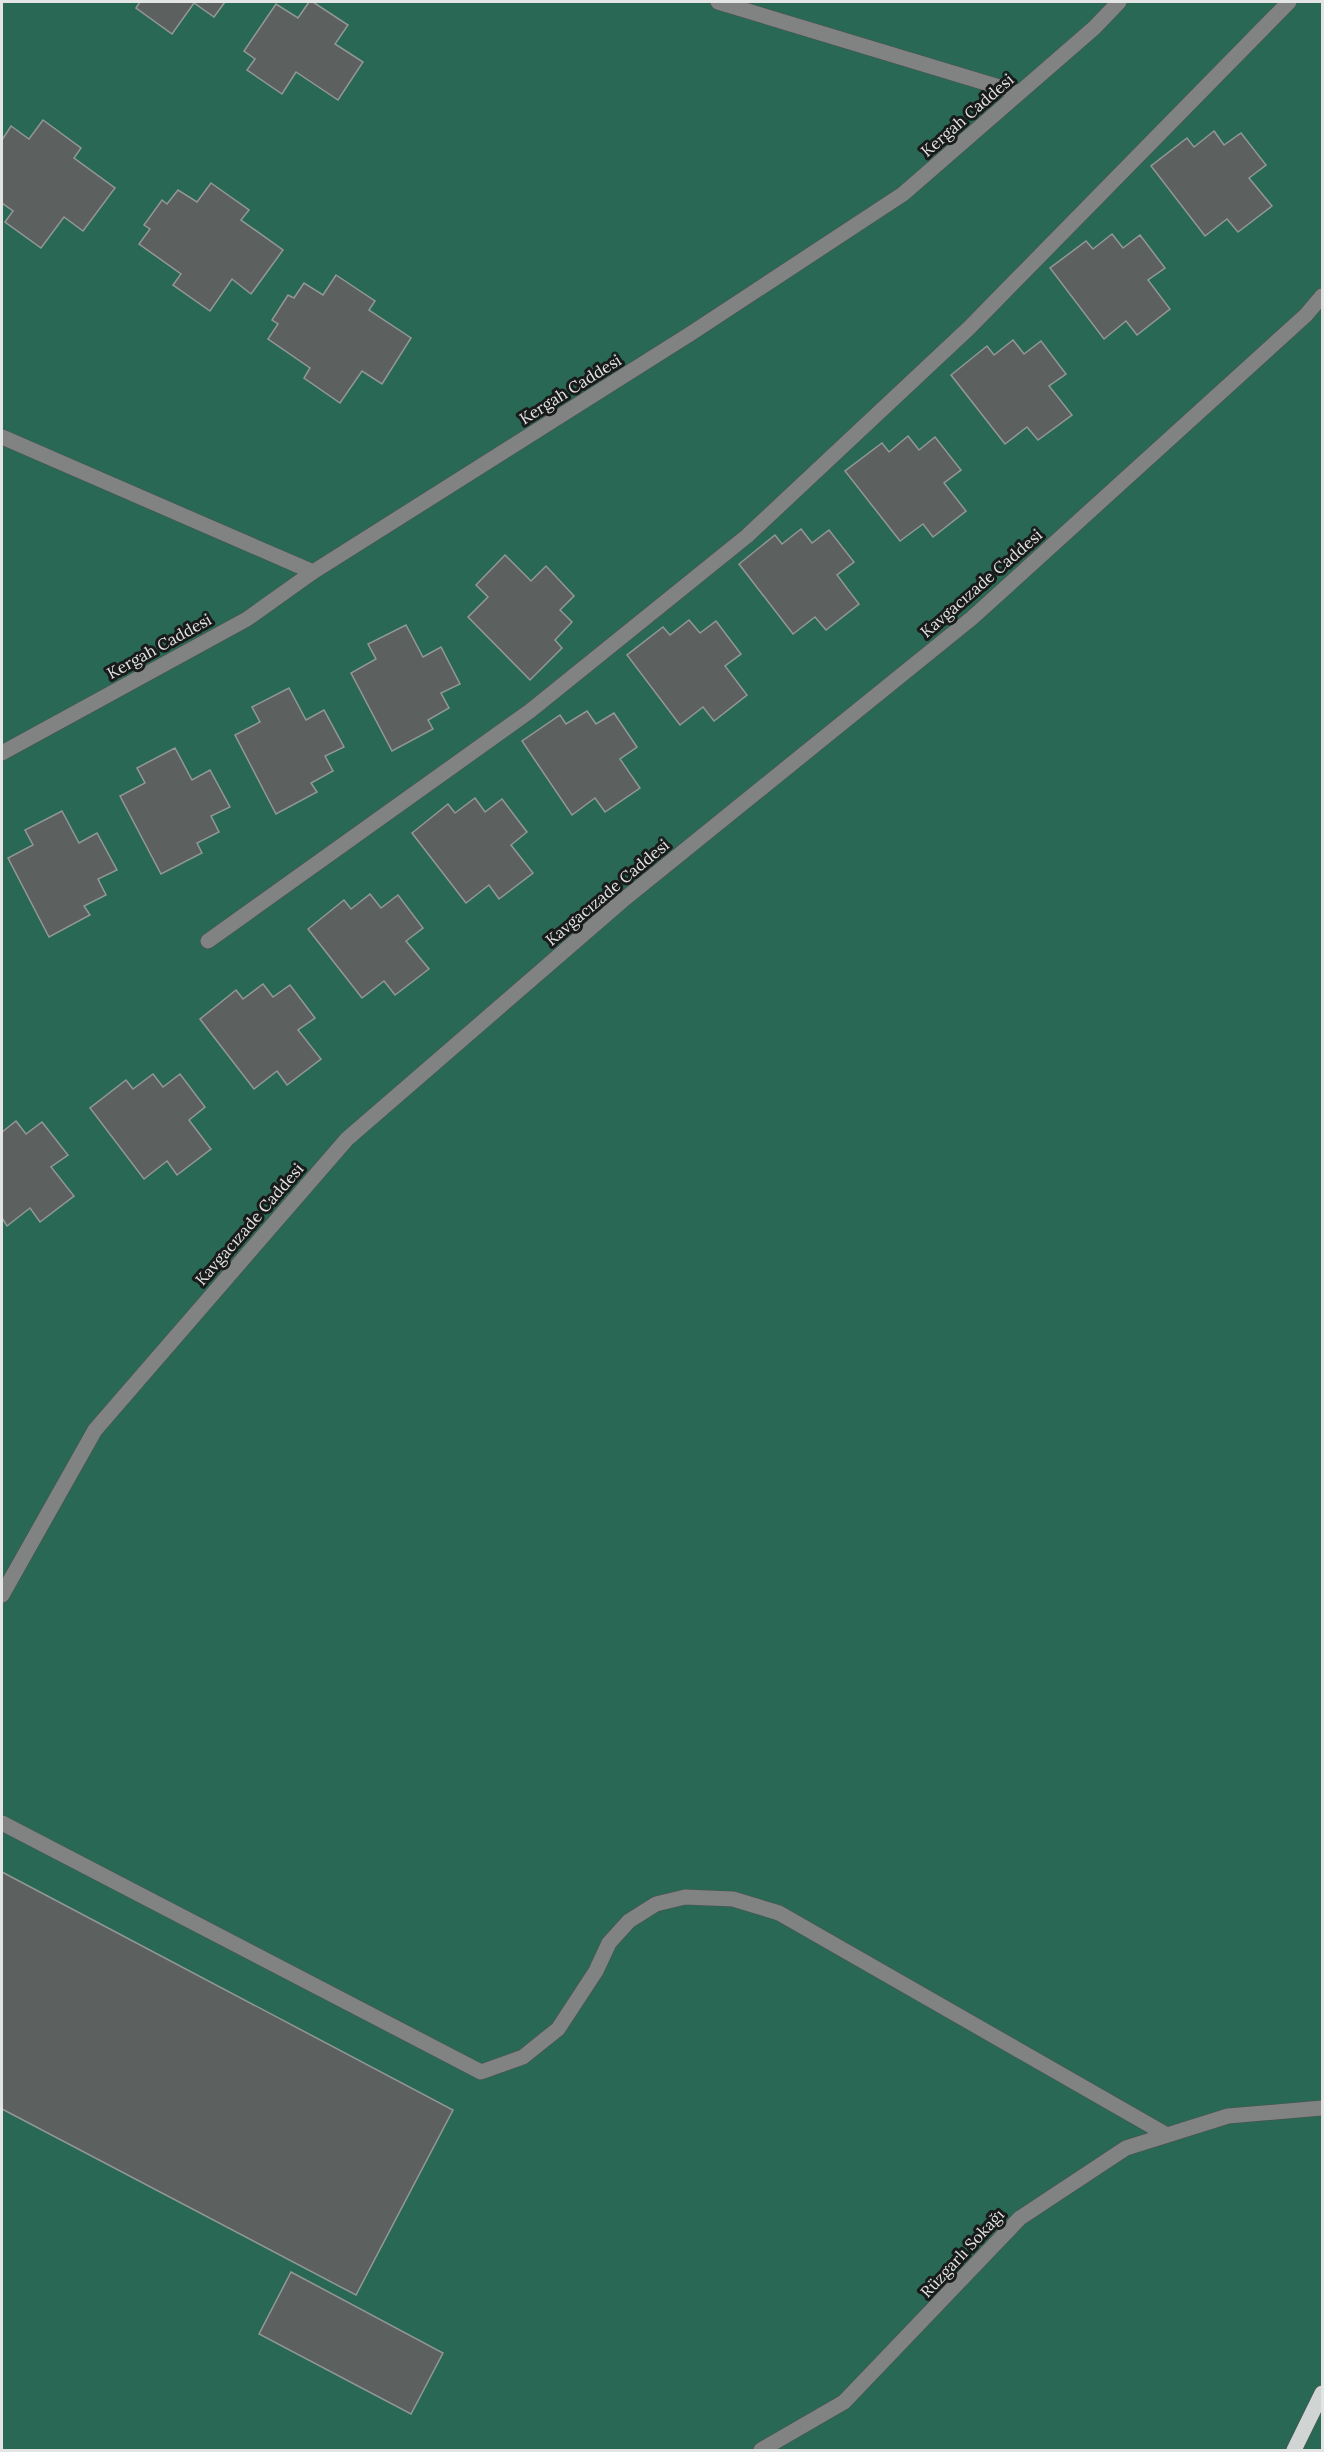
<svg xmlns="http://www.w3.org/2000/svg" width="1324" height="2452" viewBox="0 0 1324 2452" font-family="Lora,serif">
  <rect width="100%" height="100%" fill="#303332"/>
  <rect fill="#2a6856" x="2" y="2" width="1320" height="2448"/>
  <g fill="#5c605f" stroke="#939896" stroke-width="1.5">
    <path d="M140,2h85l-11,15 -20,-14 -22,31 -36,-26z"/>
    <path d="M309,2h4l35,23 -13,19 28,18 -25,38 -42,-28 -14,22 -35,-24 8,-11 -11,-8 32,-47 22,14z"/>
    <path d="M43,120l38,28 -7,10 41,30 -32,43 -19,-14 -23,31 -36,-26 8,-11 -11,-8v-63l9,-14 18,13z"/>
    <path d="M1214,131l10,14 17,-12 25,32 -17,13 23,28 -34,26 -11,-13 -22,17 -54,-70 36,-28 7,9z"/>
    <path d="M211,183l38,27 -8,10 42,30 -32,44 -19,-15 -22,32 -37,-26 8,-11 -42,-30 11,-15 -6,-4 18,-25 5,4 11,-14 19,12z"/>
    <path d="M1112,234l11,14 17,-13 25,33 -17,12 22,29 -33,26 -11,-14 -22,18 -54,-71 36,-27 7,8z"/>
    <path d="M336,275l39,26 -6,9 42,28 -29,46 -20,-13 -22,32 -36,-25 6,-10 -42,-29 10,-15 -6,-4 16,-25 6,3 10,-15 19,12z"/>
    <path d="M1013,340l11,14 17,-13 25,33 -17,12 23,29 -34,25 -11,-13 -22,17 -54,-69 36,-29 7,9z"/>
    <path d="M908,436l11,14 16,-13 26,33 -17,13 22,28 -33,26 -10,-13 -23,17 -55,-70 37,-28 7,9z"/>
    <path d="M801,529l11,14 17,-13 25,32 -17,13 22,29 -33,26 -11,-13 -22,17 -54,-70 36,-29 7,9z"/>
    <path d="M505,555l26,26 15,-15 28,30 -14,14 12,12 -17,18 7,8 -32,32 -62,-63 20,-20 -12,-12z"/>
    <path d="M689,620l11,13 16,-12 25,33 -16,12 22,29 -33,26 -11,-14 -23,18 -53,-70 36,-28 7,8z"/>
    <path d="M406,625l17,32 18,-10 19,37 -19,9 8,15 -21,12 5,9 -41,22 -41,-78 25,-14 -8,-15z"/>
    <path d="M289,688l17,32 18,-10 20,37 -19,9 8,15 -22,12 6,9 -41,22 -41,-79 25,-13 -8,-15z"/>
    <path d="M587,711l9,13 18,-11 23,34 -17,12 20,29 -35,24 -10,-14 -23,17 -50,-74 38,-26 6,9z"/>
    <path d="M175,748l17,32 18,-10 20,37 -19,9 8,16 -22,11 5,10 -41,21 -41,-78 25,-13 -8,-15z"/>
    <path d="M475,798l10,14 17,-13 25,33 -16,13 22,28 -34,26 -10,-14 -23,18 -54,-70 36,-29 7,9z"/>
    <path d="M62,811l17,32 18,-10 20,37 -19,9 8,16 -22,11 6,9 -41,22 -41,-79 25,-13 -8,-15z"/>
    <path d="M370,894l11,14 17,-13 25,33 -17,13 23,28 -34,26 -11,-14 -22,17 -54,-69 36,-29 7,9z"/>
    <path d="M263,984l10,13 17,-12 25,33 -17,12 23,29 -34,26 -10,-14 -23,18 -54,-70 36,-29 7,9z"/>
    <path d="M153,1074l10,13 17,-13 25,33 -16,13 22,29 -34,26 -10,-14 -23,18 -54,-71 36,-28 7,9z"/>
    <path d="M16,1121l10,13 16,-12 26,33 -17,12 23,29 -34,26 -10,-14 -23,18 -5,-8v-86z"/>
    <path d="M2,1872l451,238 -97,185 -354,-186z"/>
    <path d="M291,2272l152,81 -32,61 -152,-80z"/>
  </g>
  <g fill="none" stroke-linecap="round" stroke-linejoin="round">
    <defs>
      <g id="minor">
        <path d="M718,2l301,91"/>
        <path d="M2,437l311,135"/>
        <path d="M2,753l245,-134 66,-47 377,-238 213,-140 191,-166 25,-26"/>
        <path d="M208,941l322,-230 217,-175 222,-208 320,-326"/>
        <path d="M2,1595l93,-165 252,-291 275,-238 350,-283 334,-303 16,-19"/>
        <path d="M2,1823l479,249 42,-15 35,-28 38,-58 13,-28 20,-22 27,-17 29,-7 48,2 46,14 388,222"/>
        <path d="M761,2450l83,-48 176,-184 106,-70 102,-32 94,-8"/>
      </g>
      <path id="major" d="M1294,2450l28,-57"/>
    </defs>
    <use href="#minor" stroke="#4d4f4e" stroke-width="16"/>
    <use href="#major" stroke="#4d4f4e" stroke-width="16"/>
    <use href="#minor" stroke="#818382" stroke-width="15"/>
    <use href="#major" stroke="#d0d4d2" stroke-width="15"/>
  </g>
  <g text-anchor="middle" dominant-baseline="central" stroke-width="6" stroke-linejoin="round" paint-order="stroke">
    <g font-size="16" fill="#e3e5e4" stroke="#191b1a">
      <text transform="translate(967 115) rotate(-41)">Kergah Caddesi</text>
      <text transform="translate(570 389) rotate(-32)">Kergah Caddesi</text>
      <text transform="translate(981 583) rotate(-41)">Kavgacızade Caddesi</text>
      <text transform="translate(159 646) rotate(-29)">Kergah Caddesi</text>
      <text transform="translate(607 892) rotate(-40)">Kavgacızade Caddesi</text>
      <text transform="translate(249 1224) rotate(-49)">Kavgacızade Caddesi</text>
      <text transform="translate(962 2253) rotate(-47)">Rüzgarlı Sokağı</text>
    </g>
  </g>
  <rect width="1324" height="2452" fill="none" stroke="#e3e5e4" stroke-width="6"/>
</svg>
